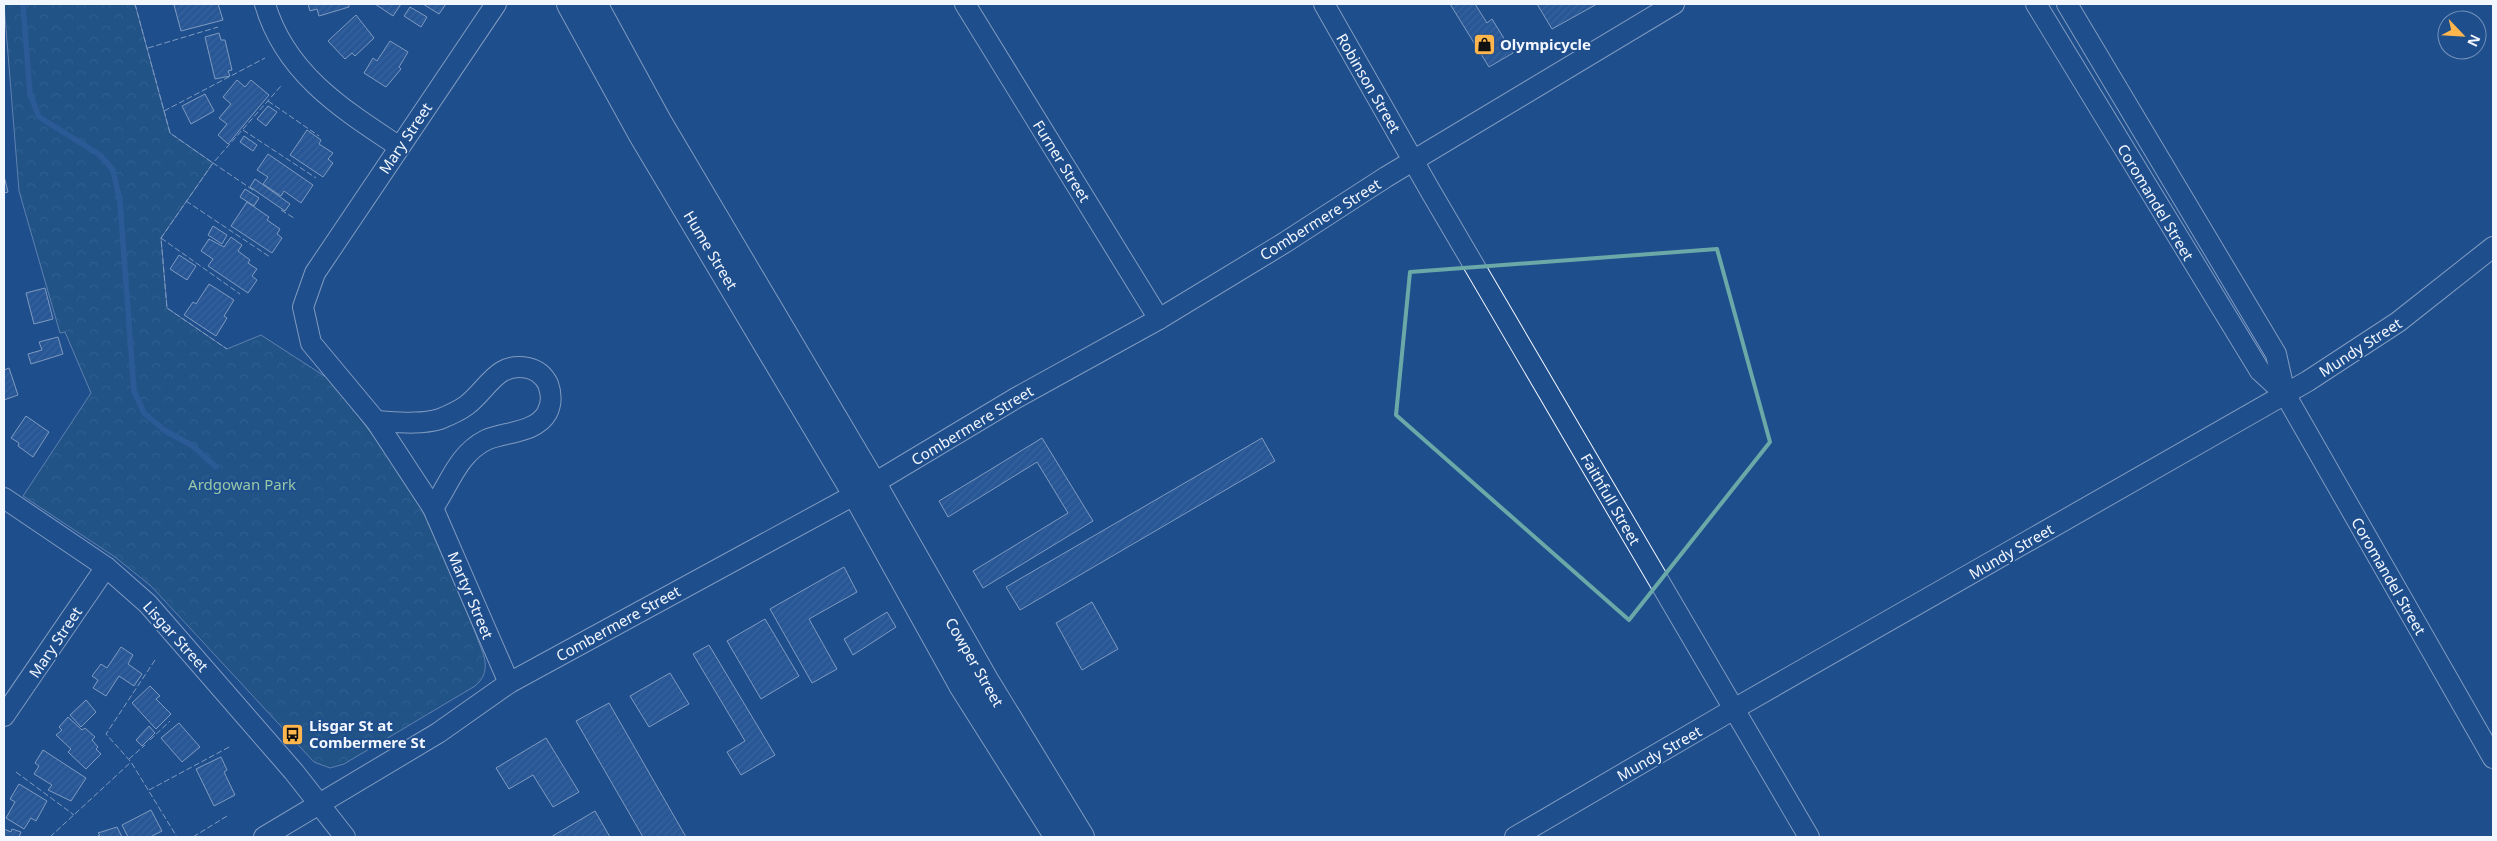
<svg xmlns="http://www.w3.org/2000/svg" width="2497" height="841" viewBox="0 0 2497 841" font-family="'Noto Sans',sans-serif">
  <defs>
    <pattern id="park-crowns" width="20" height="18" patternUnits="userSpaceOnUse" patternTransform="scale(1.25)"><rect width="20" height="18" fill="#245a82"/><path d="M2 6a3 3 0 1 1 6 0M12 15a3 3 0 1 1 6 0" fill="none" stroke="#447295"/></pattern>
    <pattern id="building-hatch" width="6" height="6" patternUnits="userSpaceOnUse" patternTransform="scale(1.25)"><rect width="6" height="6" fill="#3563a3"/><path d="M-1 1l2-2M0 6l6-6M5 7l2-2" fill="none" stroke="#537ab1"/></pattern>
  </defs>
  <rect width="100%" height="100%" fill="#1f4e8c"/>
  <path fill="url(#park-crowns)" stroke="#a8bbd7" d="M4,4h131l35,129 43,30 -52,75 6,70 60,41 34,-14 71,46 76,101 36,68 40,106c3,12 1,22 -9,30l-131,78 -14,4 -16,-6 -163,-176 -36,-29 -92,-61 68,-103 -26,-61 -5,1 -41,-142z"/>
  <g fill="none" stroke-linecap="round" stroke-linejoin="round">
    <path stroke="#3b69a3" stroke-width="5.5" d="M23,4l7,90 9,23 61,38 13,15 7,32 14,189 10,22 20,17 29,16 23,21"/>
  </g>
  <g fill="url(#building-hatch)" stroke="#f2f6ff">
    <path d="M178,4h40l5,16 -42,11 -7,-26z"/>
    <path d="M308,4h41v3l-30,9 -2,-7 -7,2z"/>
    <path d="M375,4h26l-8,12z"/>
    <path d="M423,4h23l-7,10z"/>
    <path d="M1450,4h25l12,19 5,-4 21,34 -24,14z"/>
    <path d="M1537,4h60l-45,25z"/>
    <path d="M410,7l17,10 -6,10 -17,-11z"/>
    <path d="M356,15l18,23 -19,18 -3,-3 -7,6 -17,-18z"/>
    <path d="M219,33l2,7h4l7,30 -4,1 2,5 -15,3 -10,-42z"/>
    <path d="M390,41l18,11 -9,15 2,2 -15,18 -22,-14 9,-15 4,3z"/>
    <path d="M237,80l8,7 6,-7 18,15 -41,49 -10,-9 9,-11 -8,-6 12,-14 -8,-7z"/>
    <path d="M205,94l9,17 -23,13 -9,-18z"/>
    <path d="M268,106l9,6 -11,14 -9,-7z"/>
    <path d="M307,130l14,10 -2,4 14,9 -5,6 5,4 -10,14 -33,-22z"/>
    <path d="M244,136l13,9 -4,6 -13,-9z"/>
    <path d="M268,154l45,31 -12,18 -17,-12 -3,5 -18,-12 5,-7 -11,-7z"/>
    <path d="M4,176l4,16 -4,1z"/>
    <path d="M255,179l35,25 -5,7 -35,-24z"/>
    <path d="M245,189l14,9 -5,8 -14,-9z"/>
    <path d="M247,202l22,15 -2,3 13,9 -3,5 5,4 -10,15 -41,-27z"/>
    <path d="M213,226l14,9 -5,9 -14,-9z"/>
    <path d="M231,237l11,8 -4,6 12,9 -2,3 9,6 -5,7 5,4 -9,13 -40,-27 5,-7 -12,-8 8,-12 15,8z"/>
    <path d="M179,255l17,11 -9,14 -17,-11z"/>
    <path d="M209,284l25,16 -10,16 3,2 -11,18 -32,-21 9,-13 3,2z"/>
    <path d="M45,288l8,31 -19,5 -8,-31z"/>
    <path d="M58,337l5,17 -32,10 -3,-10 14,-4 -3,-8z"/>
    <path d="M9,368l9,27 -14,5v-30z"/>
    <path d="M26,416l23,16 -16,25 -15,-11 1,-3 -8,-5z"/>
    <path d="M1042,438l51,83 -110,67 -10,-17 95,-58 -31,-51 -89,55 -9,-16z"/>
    <path d="M1262,438l13,23 -255,149 -14,-23z"/>
    <path d="M844,567l13,25 -48,27 28,50 -25,14 -42,-74z"/>
    <path d="M1092,602l26,47 -36,21 -26,-47z"/>
    <path d="M887,612l9,15 -43,28 -9,-16z"/>
    <path d="M765,619l34,57 -38,23 -34,-58z"/>
    <path d="M709,645l66,110 -34,20 -14,-23 18,-11 -52,-87z"/>
    <path d="M121,647l12,8 -5,9 14,10 -8,12 -15,-10 -13,20 -13,-8 5,-8 -6,-4 9,-12 6,4z"/>
    <path d="M670,673l19,31 -40,23 -19,-31z"/>
    <path d="M150,686l10,10 -4,3 15,15 -15,15 -24,-26z"/>
    <path d="M86,700l10,12 -15,15 -11,-12z"/>
    <path d="M609,703l77,134h-43l-67,-116z"/>
    <path d="M68,717l14,13 3,-2 10,9 -3,3 6,7 -2,2 5,5 -15,15 -18,-17 3,-3 -15,-14 6,-5 -3,-3z"/>
    <path d="M179,723l21,24 -18,15 -21,-24z"/>
    <path d="M149,726l6,7 -13,13 -6,-6z"/>
    <path d="M546,738l33,54 -26,15 -20,-32 -24,14 -13,-21z"/>
    <path d="M43,750l43,28 -15,23 -23,-11 4,-5 -18,-11 5,-8 -4,-3z"/>
    <path d="M221,757l6,13 -3,2 11,23 -21,11 -18,-37z"/>
    <path d="M19,784l28,17 -11,20 -5,-3 -7,11 -18,-11 9,-16 -5,-3z"/>
    <path d="M151,810l11,21 -12,6h-22l-6,-12z"/>
    <path d="M595,811l15,26h-59z"/>
    <path d="M117,827l5,10h-26l4,-2 -2,-2z"/>
    <path d="M4,829l7,3 1,-3 9,3 -2,5h-15z"/>
  </g>
  <g fill="none" stroke-linecap="round" stroke-linejoin="round">
    <defs>
      <g id="minor">
        <path d="M265,4c20,69 77,105 133,142"/>
        <path d="M496,4l-181,269 -12,34 8,36 65,78 57,87 76,175"/>
        <path d="M965,4l194,315"/>
        <path d="M1324,4l107,188 378,645"/>
        <path d="M2036,4l224,367 25,23"/>
        <path d="M2067,4l209,350 9,40 208,364"/>
        <path d="M376,421c20,1 44,4 64,-2 10,-4 19,-8 27,-14 21,-16 30,-44 61,-37 9,2 16,8 20,16 4,11 4,19 -1,29 -11,20 -43,19 -61,27 -28,14 -36,43 -53,68"/>
        <path d="M4,498l102,69 42,37 146,168 51,65"/>
        <path d="M4,716l102,-149"/>
        <path d="M264,837l174,-104 71,-50 347,-189 160,-96 143,-79 125,-76 102,-66 288,-173"/>
        <path d="M1515,837l219,-128 574,-328 90,-59 95,-75"/>
      </g>
      <g id="major">
        <path d="M570,4l71,129 215,361 106,191 96,152"/>
        <path d="M594,4l65,119 214,361 112,196 96,157"/>
      </g>
    </defs>
    <use href="#minor" stroke="#f2f6ff" stroke-width="22"/>
    <use href="#major" stroke="#f2f6ff" stroke-width="28"/>
    <use href="#minor" stroke="#1f4e8c" stroke-width="20"/>
    <use href="#major" stroke="#1f4e8c" stroke-width="26"/>
    <g stroke="#f2f6ff" stroke-width="1" stroke-dasharray="6 2.5" stroke-linecap="butt">
      <path d="M135,4l35,129 43,30 -52,75 6,70 60,41"/>
      <path d="M148,48l70,-21"/>
      <path d="M268,101l51,35"/>
      <path d="M164,111l101,-53"/>
      <path d="M243,130l73,48"/>
      <path d="M253,190l-40,-27 68,-77"/>
      <path d="M186,201l84,56"/>
      <path d="M281,210l13,8"/>
      <path d="M161,238l79,56"/>
      <path d="M155,660l-49,74 25,28 46,75"/>
      <path d="M150,740l20,-19"/>
      <path d="M129,759l16,-14"/>
      <path d="M16,772l58,43"/>
      <path d="M149,790l82,-44"/>
      <path d="M50,837l81,-75"/>
      <path d="M193,837l34,-21"/>
    </g>
  </g>
  <path d="M0 0H2497V841H0ZM1717,249l53,193 -141,178 -233,-205 14,-143z" fill="#1f4e8c" fill-opacity=".55" fill-rule="evenodd"/>
  <path fill="none" stroke="#6aa9a8" stroke-width="4" stroke-linejoin="round" d="M1717,249l53,193 -141,178 -233,-205 14,-143z"/>
  <defs>
    <symbol id="shop-square" viewBox="-11 -11 22 22"><rect x="-9" y="-9" width="18" height="18" rx="4" fill="#ffb74d" stroke="#1f4e8c"/><path d="M-5-2.5h2.3a2.7 3.5 0 0 1 5.4 0H5L5.5 6h-11ZM-1.5-2.5h3a1.5 2.3 0 0 0-3 0Z" fill="#111"/></symbol>
    <symbol id="bus-square" viewBox="-11 -11 22 22"><rect x="-9" y="-9" width="18" height="18" rx="4" fill="#ffb74d" stroke="#1f4e8c"/><path d="M-5-6H5V4H4V6H2V4H-2V6H-4V4H-5ZM-3.5-4V0h7V-4ZM-3.5 1.2v1.5H-2V1.2ZM2 1.2v1.5H3.5V1.2Z" fill="#111"/></symbol>
  </defs>
  <g fill-rule="evenodd">
    <use href="#shop-square" x="1472" y="32" width="25" height="25"/>
    <use href="#bus-square" x="280" y="722" width="25" height="25"/>
  </g>
  <g text-anchor="middle" dominant-baseline="central" stroke-width="4" stroke-linejoin="round" paint-order="stroke">
    <g font-size="15" font-weight="bold" fill="#f2f6ff" stroke="#1f4e8c" text-anchor="start">
      <text x="1500" y="44">Olympicycle</text>
      <text x="309" y="725">Lisgar St at<tspan x="309" dy="17">Combermere St</tspan></text>
    </g>
    <g font-size="15" fill="#f2f6ff" stroke="#1f4e8c">
      <text transform="translate(1369 83) rotate(60)">Robinson Street</text>
      <text transform="translate(405 138) rotate(-56)">Mary Street</text>
      <text transform="translate(1062 161) rotate(58)">Furner Street</text>
      <text transform="translate(2156 202) rotate(59)">Coromandel Street</text>
      <text transform="translate(1320 219) rotate(-32)">Combermere Street</text>
      <text transform="translate(711 250) rotate(59)">Hume Street</text>
      <text transform="translate(2360 347) rotate(-33)">Mundy Street</text>
      <text transform="translate(972 425) rotate(-31)">Combermere Street</text>
      <text transform="translate(1611 499) rotate(60)">Faithfull Street</text>
      <text transform="translate(2011 551) rotate(-30)">Mundy Street</text>
      <text transform="translate(2389 576) rotate(60)">Coromandel Street</text>
      <text transform="translate(471 595) rotate(67)">Martyr Street</text>
      <text transform="translate(618 623) rotate(-29)">Combermere Street</text>
      <text transform="translate(176 636) rotate(48)">Lisgar Street</text>
      <text transform="translate(55 642) rotate(-56)">Mary Street</text>
      <text transform="translate(975 662) rotate(60)">Cowper Street</text>
      <text transform="translate(1659 753) rotate(-30)">Mundy Street</text>
    </g>
    <g font-size="15" fill="#97c8a6" stroke="#1f4e8c">
      <text x="242" y="484">Ardgowan Park</text>
    </g>
  </g>
  <rect width="2497" height="841" fill="none" stroke="#f2f6ff" stroke-width="10"/>
  <g transform="translate(2462 35) rotate(115)"><circle r="24" fill="#1f4e8c" stroke="#7391ba"/>
  <path d="M0-4L9 19L0 12L-9 19Z" fill="#ffb74d"/>
  <text y="-8" font-size="14" font-weight="bold" text-anchor="middle" fill="#f2f6ff">N</text>
  </g>
</svg>
